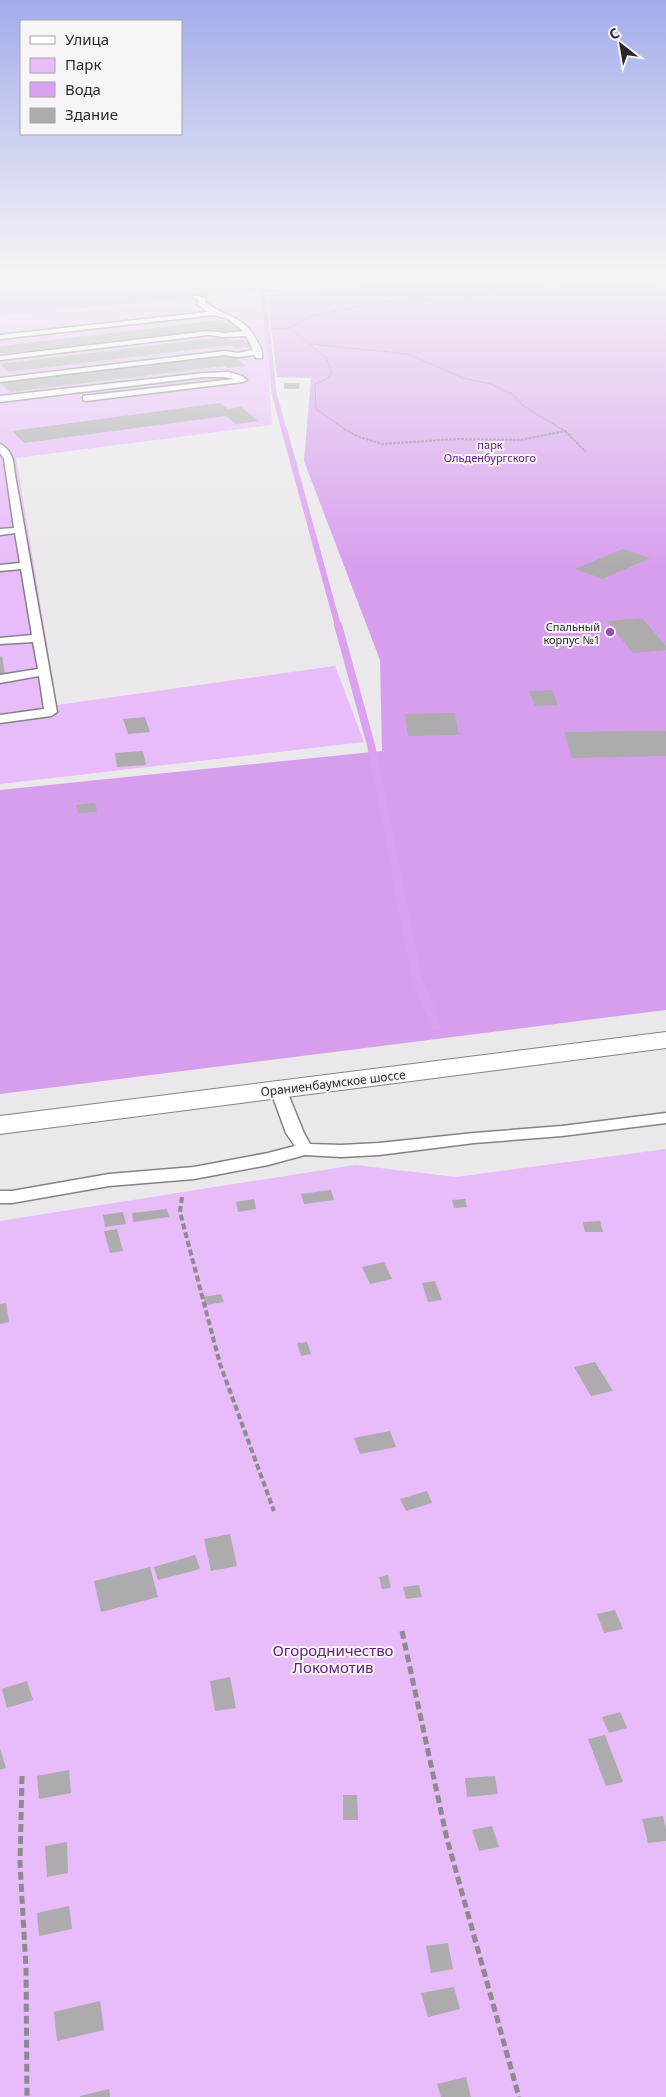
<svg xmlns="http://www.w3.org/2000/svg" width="666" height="2097" viewBox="0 0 666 2097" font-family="'Noto Sans',sans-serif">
  <rect width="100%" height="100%" fill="#eae8eb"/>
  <g fill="#e8bbfa">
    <path d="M221,293l43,2 8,130 -256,33 41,247 278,-39 29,76 -364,42v-468z"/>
    <path d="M666,1149v948h-666v-876l355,-56 101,12z"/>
  </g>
  <path fill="#d79eee" d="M428,275h238v735l-666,84v-304l382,-39 -2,-91 -76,-199 7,-83 -34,-1 -10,-83 61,-3 67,-8z"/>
  <path fill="#daa1f0" d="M0,275h428l-33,8 -67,8 -104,3 -224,22z"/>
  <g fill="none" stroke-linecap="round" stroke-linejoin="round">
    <path stroke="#daa1f0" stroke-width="5" d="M264,294l10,99 10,37"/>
    <path stroke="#daa1f0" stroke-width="6" d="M284,429l54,197"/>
    <path stroke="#daa1f0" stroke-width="8" d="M338,625l33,120 26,130"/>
    <path stroke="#daa1f0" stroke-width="10" d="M396,874l21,105 19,46"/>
  </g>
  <g fill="#adabae">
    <path d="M222,320l19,11 -20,2 -6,-4 -215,25v-8z"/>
    <path d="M224,337l6,4 12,-1 9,6 -16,2 -4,-3 -223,27 -8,-8z"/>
    <path d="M232,355l14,11 -19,2 -3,-2 -214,26 -9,-9z"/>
    <path d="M284,383h16l-1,6h-15z"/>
    <path d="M220,403l7,6 14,-2 17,14 -22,3 -10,-8 -202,27 -12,-12z"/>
    <path d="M623,549l27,9 -47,21 -28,-10z"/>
    <path d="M642,618l24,28v4l-33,3 -26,-32z"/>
    <path d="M2,656l3,18h-5v-17z"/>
    <path d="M552,690l6,15 -23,1 -6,-15z"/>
    <path d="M455,713l4,22 -51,1 -3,-22z"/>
    <path d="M145,717l5,15 -22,2 -5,-15z"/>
    <path d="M666,731v25l-94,2 -8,-26z"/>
    <path d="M143,751l3,14 -29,2 -2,-14z"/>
    <path d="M95,803l2,9 -19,1 -2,-8z"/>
    <path d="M331,1190l3,10 -30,4 -3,-10z"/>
    <path d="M254,1199l2,10 -18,3 -2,-10z"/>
    <path d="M465,1199l2,8 -13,1 -2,-8z"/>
    <path d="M167,1209l2,8 -36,5 -1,-9z"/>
    <path d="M123,1212l3,12 -21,3 -2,-12z"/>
    <path d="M600,1221l3,11h-18l-2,-10z"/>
    <path d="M117,1229l6,22 -13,2 -6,-22z"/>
    <path d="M384,1262l8,17 -22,5 -8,-17z"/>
    <path d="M435,1281l7,19 -14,2 -6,-19z"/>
    <path d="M221,1294l3,8 -18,3 -3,-8z"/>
    <path d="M6,1303l3,19 -9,2v-20z"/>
    <path d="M307,1342l4,12 -10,2 -4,-13z"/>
    <path d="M595,1362l18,29 -22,5 -17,-29z"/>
    <path d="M390,1431l6,16 -36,7 -6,-16z"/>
    <path d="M427,1491l5,12 -26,8 -6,-12z"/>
    <path d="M230,1534l7,32 -26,5 -7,-32z"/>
    <path d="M195,1555l5,14 -42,11 -4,-13z"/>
    <path d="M150,1567l8,30 -57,15 -7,-31z"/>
    <path d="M388,1575l3,13 -9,1 -3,-12z"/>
    <path d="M419,1585l3,12 -16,2 -3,-12z"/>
    <path d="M615,1610l8,19 -19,4 -7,-19z"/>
    <path d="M230,1677l6,31 -21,3 -5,-30z"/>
    <path d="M27,1681l6,19 -26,8 -5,-19z"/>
    <path d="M620,1712l7,16 -18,5 -7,-16z"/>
    <path d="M605,1735l18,47 -17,4 -18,-47z"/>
    <path d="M0,1748l6,20 -6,2z"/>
    <path d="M69,1770l2,23 -32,6 -2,-23z"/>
    <path d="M495,1776l3,18 -31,3 -2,-19z"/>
    <path d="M343,1795h14l1,25h-15z"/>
    <path d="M663,1816l3,13v12l-18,2 -6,-24z"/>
    <path d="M492,1826l7,21 -20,4 -7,-21z"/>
    <path d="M67,1842l1,31 -21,4 -2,-31z"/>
    <path d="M69,1906l3,23 -33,7 -2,-23z"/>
    <path d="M448,1943l5,26 -22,4 -5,-27z"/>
    <path d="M454,1987l6,22 -32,8 -7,-24z"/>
    <path d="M100,2001l4,29 -47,11 -3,-29z"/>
    <path d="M466,2077l5,20h-30l-4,-13z"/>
    <path d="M109,2089l1,8h-30v-1z"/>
  </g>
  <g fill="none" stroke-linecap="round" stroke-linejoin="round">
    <defs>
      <g id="lane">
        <path d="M194,295l12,3 -1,4c22,17 39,12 53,41 3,5 5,10 4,15h-6l-1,-3 -18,2 -12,-2 -225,27v-4l225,-27 12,2 16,-3 -7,-14 -21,1 -16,-2 -209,25v-4l209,-25 16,2 18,-2 -15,-12 -14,-4 -214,24v-4l208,-23 -11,-8 1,-4 -5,-3z"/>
        <path d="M229,372l13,4 5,4 -4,2 -157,19 -3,-1v-4l151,-17 -10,-2h-20l-204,25v-6l204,-23z"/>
        <path d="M0,444c10,5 14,15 14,25l43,243 -6,4 -51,7v-8l44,-6 -5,-33 -39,7v-8l38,-6 -5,-27 -33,2v-6l32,-3 -11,-66 -21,2v-6l20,-2 -5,-30 -15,2v-6l14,-1 -10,-69 -4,-6z"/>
        <path d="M278,1084l6,1 2,4 18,44 6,11 31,1 38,-2 95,-10 88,-7 104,-13v10l-104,13 -88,7 -95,12 -38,2 -36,-2 -37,10 -74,14 -85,7 -97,17h-12v-12h12l97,-17 85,-7 74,-14 27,-7 -9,-13 -16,-44 2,-4z"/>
      </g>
      <path id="primary" d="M666,1032v16l-666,86v-18z"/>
    </defs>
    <use href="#lane" stroke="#848285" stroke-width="3"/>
    <use href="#primary" stroke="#848285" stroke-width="2"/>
    <g stroke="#8d8b8e" stroke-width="1" stroke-dasharray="2.5 1" stroke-linecap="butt">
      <path d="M635,275l31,8"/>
      <path d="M290,328l36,30 6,15 -5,6 -12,5 1,25 30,21"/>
      <path d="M271,329l19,-1 22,-12 65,-13 35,-4 50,1 34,-13 42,-2 48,-10"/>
      <path d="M311,344l97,10 55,24 28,6 21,10 10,11 41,25"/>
    </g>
    <g stroke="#8d8b8e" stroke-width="2" stroke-dasharray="3 1" stroke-linecap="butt">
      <path d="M344,429l15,8 24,7 73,-5 64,1 45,-9 -4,-2"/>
      <path d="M565,431l21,21"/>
    </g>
    <path stroke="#8d8b8e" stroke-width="4" stroke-dasharray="6 3" stroke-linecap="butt" d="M182,1197l-2,15 40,152 54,147"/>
    <g stroke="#8d8b8e" stroke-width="5" stroke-dasharray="8 4" stroke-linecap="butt">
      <path d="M402,1631l45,208 72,258"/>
      <path d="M22,1776l-2,87 6,105 1,129"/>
    </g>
    <use href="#lane" fill="#fff" fill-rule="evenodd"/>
    <use href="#primary" fill="#fff" fill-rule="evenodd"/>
  </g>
  <linearGradient id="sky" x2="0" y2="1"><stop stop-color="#a2aceb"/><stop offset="0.48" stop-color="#f6f5f6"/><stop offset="1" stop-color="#f6f5f6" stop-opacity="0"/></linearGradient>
  <rect width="666" height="568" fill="url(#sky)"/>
  <circle fill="#9a48b8" stroke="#f8f5f9" stroke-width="2" cx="610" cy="632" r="5"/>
  <g text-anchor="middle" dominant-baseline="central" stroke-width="4" stroke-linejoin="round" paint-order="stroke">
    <g font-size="11" fill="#65207c" stroke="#f8f5f9">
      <text x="490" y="444">парк<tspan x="490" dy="13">Ольденбургского</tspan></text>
    </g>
    <g font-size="11" fill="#2a292a" stroke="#f8f5f9" text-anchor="end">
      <text x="600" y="626">Спальный<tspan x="600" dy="13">корпус №1</tspan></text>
    </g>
    <g font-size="12" fill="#2a292a" stroke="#f8f5f9">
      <text transform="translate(333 1083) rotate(-7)">Ораниенбаумское шоссе</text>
    </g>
    <g font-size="15" fill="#65207c" stroke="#f8f5f9">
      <text x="333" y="1650">Огородничество<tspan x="333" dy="17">Локомотив</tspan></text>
    </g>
  </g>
  <rect x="20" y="20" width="162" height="115" fill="#f8f5f9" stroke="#a6a3a6"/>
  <rect x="30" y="36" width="25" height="8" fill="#ffffff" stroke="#a6a3a6"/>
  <text x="65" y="45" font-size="15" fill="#2a292a">Улица</text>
  <rect x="30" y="58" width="25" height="15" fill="#e8bbfa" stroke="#a6a3a6"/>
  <text x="65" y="70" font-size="15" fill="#2a292a">Парк</text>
  <rect x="30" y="82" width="25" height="15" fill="#daa1f0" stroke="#a6a3a6"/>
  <text x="65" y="95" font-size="15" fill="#2a292a">Вода</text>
  <rect x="30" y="108" width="25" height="15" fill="#adabae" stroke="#a6a3a6"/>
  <text x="65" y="120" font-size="15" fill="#2a292a">Здание</text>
  <g transform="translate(621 45) rotate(329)" stroke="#f8f5f9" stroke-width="4" paint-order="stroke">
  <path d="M0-4L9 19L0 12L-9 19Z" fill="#2a292a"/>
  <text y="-8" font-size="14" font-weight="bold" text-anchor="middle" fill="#2a292a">С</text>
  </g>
</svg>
